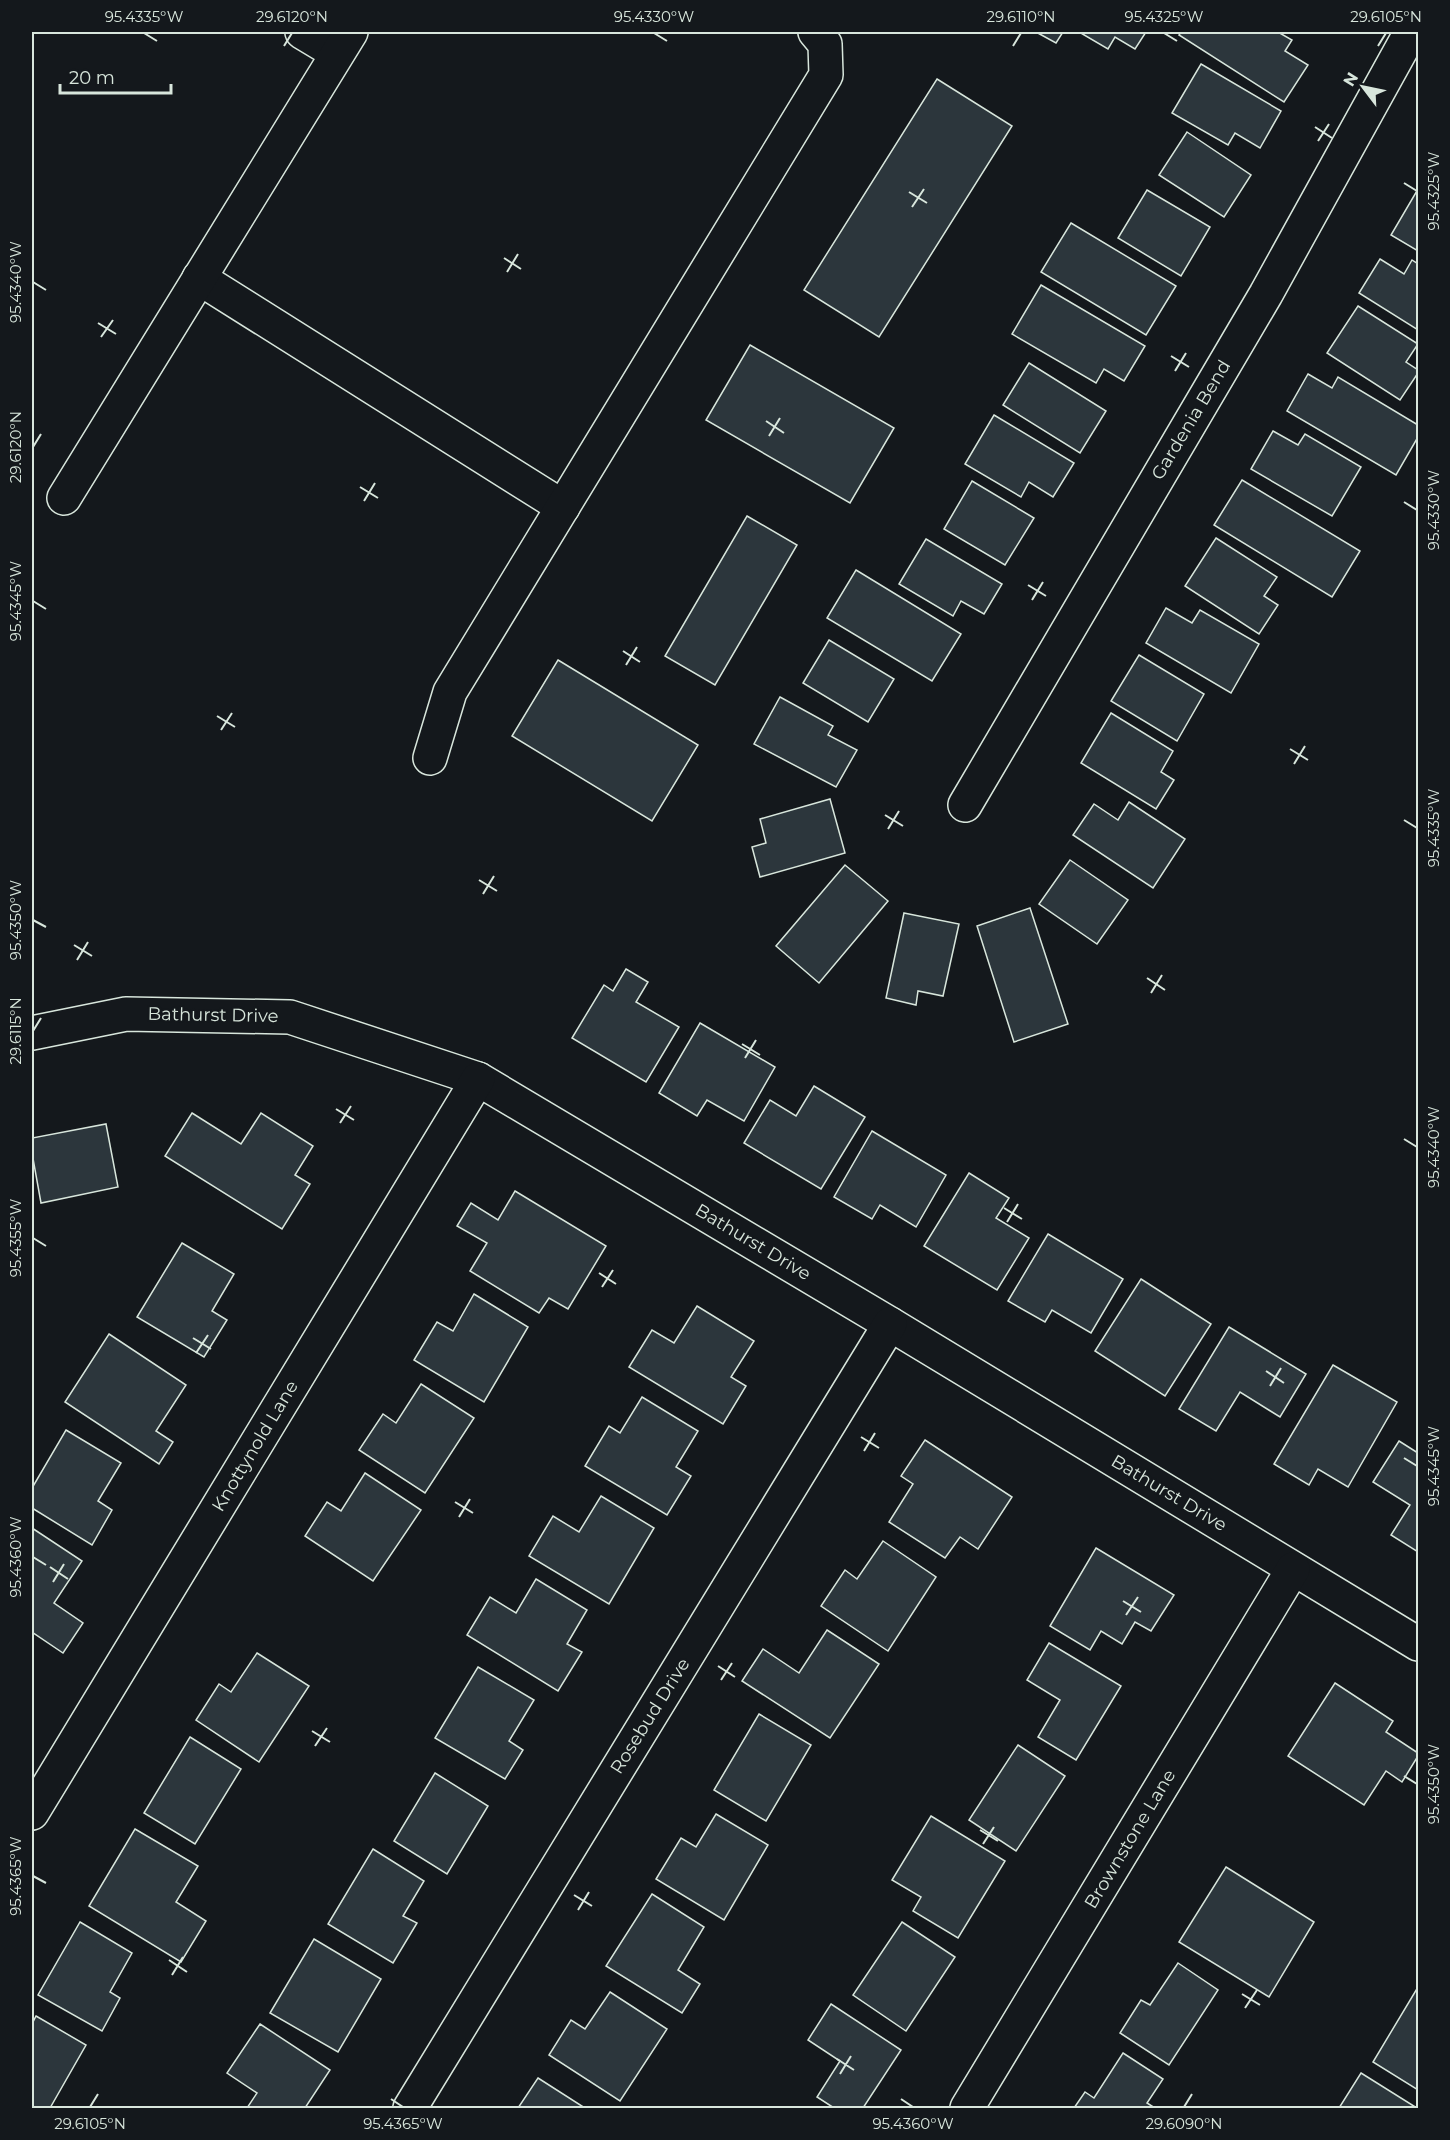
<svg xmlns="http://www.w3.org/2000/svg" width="1450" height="2140" viewBox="0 0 1450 2140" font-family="Montserrat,sans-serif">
  <rect width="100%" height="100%" fill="#14181c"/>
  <g fill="#2c363c" stroke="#d8e6dc" stroke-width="1.5">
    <path d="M1036,32h27l-7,11z"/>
    <path d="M1079,32h67l-11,17 -20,-12 -7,12z"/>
    <path d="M1181,32h97l14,8 -7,11 23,14 -24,37 -105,-67z"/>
    <path d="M1201,64l80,47 -21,37 -25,-15 -7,12 -56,-32z"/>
    <path d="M937,79l75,47 -133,211 -75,-47z"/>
    <path d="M1187,132l64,43 -27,42 -65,-42z"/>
    <path d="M1418,189v62l-27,-16z"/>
    <path d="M1147,190l63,37 -29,49 -63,-38z"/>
    <path d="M1071,223l105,63 -30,49 -105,-63z"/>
    <path d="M1380,259l24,15 8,-14 6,4v66l-59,-37z"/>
    <path d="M1041,285l104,61 -21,35 -20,-12 -8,14 -84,-49z"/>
    <path d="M1358,306l60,38 -12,18 12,8v3l-18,27 -73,-47z"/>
    <path d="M750,345l144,83 -44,75 -144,-83z"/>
    <path d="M1029,363l77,48 -26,42 -77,-48z"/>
    <path d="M1308,374l24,14 6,-11 80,48v12l-22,38 -109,-64z"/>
    <path d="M994,415l80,48 -21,34 -24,-15 -8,15 -56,-33z"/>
    <path d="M1273,431l25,14 7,-11 56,33 -29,49 -81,-47z"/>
    <path d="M1242,480l118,71 -28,46 -118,-72z"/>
    <path d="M972,481l62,37 -29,47 -61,-36z"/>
    <path d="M747,516l50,29 -82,140 -50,-29z"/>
    <path d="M1216,538l61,39 -13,19 14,9 -19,29 -74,-48z"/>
    <path d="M926,539l76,45 -18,30 -23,-13 -8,15 -54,-32z"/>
    <path d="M856,570l105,64 -29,47 -105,-63z"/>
    <path d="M1166,608l26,15 8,-13 59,34 -28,49 -85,-50z"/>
    <path d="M829,640l65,39 -26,43 -65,-39z"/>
    <path d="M1139,655l65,39 -27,47 -66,-40z"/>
    <path d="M558,660l140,85 -46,76 -140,-85z"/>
    <path d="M780,697l53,29 -5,9 29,15 -21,37 -82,-43z"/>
    <path d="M1111,713l62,38 -12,21 13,8 -18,29 -75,-46z"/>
    <path d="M830,799l15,54 -85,24 -8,-30 14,-4 -6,-24z"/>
    <path d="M1129,802l56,37 -32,49 -80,-53 21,-31 24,16z"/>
    <path d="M1070,860l58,40 -31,44 -58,-40z"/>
    <path d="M845,865l43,36 -69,82 -43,-37z"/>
    <path d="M1030,908l38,116 -54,18 -37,-116z"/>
    <path d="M904,913l55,11 -16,72 -25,-5 -2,14 -30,-7z"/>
    <path d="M626,969l22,13 -12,20 43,25 -33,55 -74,-44 32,-53 9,6z"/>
    <path d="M700,1023l75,44 -31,54 -37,-21 -10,16 -38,-23z"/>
    <path d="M814,1086l51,31 -44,72 -77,-46 26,-43 26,16z"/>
    <path d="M192,1113l49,31 20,-31 52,33 -18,29 15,9 -28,45 -117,-73z"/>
    <path d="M106,1124l12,63 -77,16 -9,-50v-15z"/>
    <path d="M872,1131l74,44 -30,52 -36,-22 -8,14 -38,-22z"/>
    <path d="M969,1173l40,25 -13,20 33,20 -32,52 -73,-44z"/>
    <path d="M515,1191l91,55 -38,63 -19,-11 -10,15 -69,-42 17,-28 -30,-17 14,-23 27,17z"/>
    <path d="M1048,1234l75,45 -32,54 -39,-23 -7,12 -37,-21z"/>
    <path d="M182,1243l52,31 -22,37 15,9 -23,37 -67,-40z"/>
    <path d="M1141,1279l70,45 -46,72 -70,-45z"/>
    <path d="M474,1294l54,33 -44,75 -70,-42 23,-38 16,9z"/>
    <path d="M697,1306l57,35 -23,36 15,9 -23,38 -94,-57 23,-37 22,13z"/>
    <path d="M1229,1327l77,47 -26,43 -40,-25 -24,39 -37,-22z"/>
    <path d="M109,1334l77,51 -30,46 17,11 -14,22 -94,-62z"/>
    <path d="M1333,1365l64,37 -49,85 -30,-18 -9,16 -35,-21z"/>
    <path d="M421,1384l53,34 -49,75 -66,-43 24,-36 13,9z"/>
    <path d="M642,1397l56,34 -22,36 15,9 -24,39 -82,-49 24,-40 11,7z"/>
    <path d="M66,1430l55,33 -23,38 14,9 -20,35 -60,-37v-20z"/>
    <path d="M925,1440l87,57 -34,52 -18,-12 -15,21 -56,-36 24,-38 -12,-8z"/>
    <path d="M1399,1441l19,12v99l-27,-17 19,-30 -37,-23z"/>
    <path d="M365,1473l56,37 -48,71 -68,-45 22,-34 14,9z"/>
    <path d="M601,1496l53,32 -45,76 -80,-48 24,-40 26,16z"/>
    <path d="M32,1528l50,33 -28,42 29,20 -20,30 -31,-21z"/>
    <path d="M883,1541l53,36 -48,74 -67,-45 24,-36 12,9z"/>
    <path d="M1096,1548l78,47 -23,36 -16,-9 -13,22 -21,-13 -11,19 -40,-24z"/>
    <path d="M536,1579l51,31 -20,34 15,8 -24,39 -91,-56 23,-38 26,16z"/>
    <path d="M827,1630l52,34 -49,74 -88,-57 21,-32 36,24z"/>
    <path d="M1049,1643l72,43 -45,74 -38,-23 22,-37 -33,-20z"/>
    <path d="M257,1653l52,33 -50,76 -63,-42 23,-36 12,8z"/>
    <path d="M478,1667l56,33 -25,41 14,9 -18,29 -70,-41z"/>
    <path d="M1335,1683l58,38 -7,11 32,21v3l-16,26 -16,-11 -22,34 -76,-49z"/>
    <path d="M759,1714l52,31 -45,76 -52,-31z"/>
    <path d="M190,1737l51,32 -46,75 -51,-31z"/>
    <path d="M1018,1745l47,31 -49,75 -47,-31z"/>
    <path d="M435,1773l53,33 -41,68 -53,-33z"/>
    <path d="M716,1814l52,31 -44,75 -68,-41 25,-41 15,9z"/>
    <path d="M931,1816l74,45 -47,77 -45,-27 8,-14 -29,-17z"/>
    <path d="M135,1829l63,37 -22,36 30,19 -25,41 -92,-56z"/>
    <path d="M373,1849l51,32 -21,35 14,7 -24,40 -65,-39z"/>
    <path d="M1226,1867l88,55 -45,75 -90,-55z"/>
    <path d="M652,1894l52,33 -26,43 22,14 -18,29 -76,-47z"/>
    <path d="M80,1922l52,31 -22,39 10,6 -18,33 -64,-36z"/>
    <path d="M902,1922l53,35 -49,74 -53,-36z"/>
    <path d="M314,1939l67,40 -43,73 -68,-39z"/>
    <path d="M1178,1963l40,27 -49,75 -49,-32 21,-33 9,5z"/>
    <path d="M1418,1987v103l-45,-28z"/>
    <path d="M610,1992l57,37 -47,72 -71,-46 22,-35 14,9z"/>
    <path d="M831,2004l70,46 -38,58h-29l-17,-11 23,-36 -32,-21z"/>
    <path d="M36,2016l50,29 -36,63h-18v-84z"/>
    <path d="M260,2024l70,46 -25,38h-58l10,-15 -30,-20z"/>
    <path d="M1123,2053l40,26 -16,24 8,5h-81l11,-16 9,6z"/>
    <path d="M1361,2073l56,35h-78z"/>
    <path d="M538,2078l47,30h-67z"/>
  </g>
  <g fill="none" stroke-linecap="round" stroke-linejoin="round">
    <defs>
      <g id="minor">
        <path d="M302,32l35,21"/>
        <path d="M199,278l364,229"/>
        <path d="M64,498l287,-466"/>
        <path d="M430,758l20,-66 376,-617 -1,-31 -10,-12"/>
        <path d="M965,805l301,-511 145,-262"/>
        <path d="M32,1033l94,-19 164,3 188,62 412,245 528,320"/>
        <path d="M32,1813l446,-734"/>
        <path d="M410,2108l480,-784"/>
        <path d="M967,2108l326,-539"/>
      </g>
    </defs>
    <use href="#minor" stroke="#d8e6dc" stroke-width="36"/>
    <use href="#minor" stroke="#14181c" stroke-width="33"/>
  </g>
  <path fill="none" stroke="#d8e6dc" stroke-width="2" d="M144,33l13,8M654,33l13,8M1164,33l13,8M284,46l8,-13M1013,46l8,-13M1378,46l8,-13M1315,127l17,11M1318,141l11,-17M1404,183l13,8M909,192l18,11M912,207l12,-18M504,258l17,11M507,272l11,-18M33,282l13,8M98,323l18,11M101,337l12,-17M1171,356l18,11M1175,371l11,-18M766,421l18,12M769,436l11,-18M33,447l8,-13M360,487l18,11M364,501l11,-18M1404,502l13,8M1028,585l18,11M1032,600l11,-18M33,601l13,8M623,651l17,11M626,665l11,-18M217,716l18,11M221,730l11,-17M1290,749l18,11M1294,764l11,-18M885,815l18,11M1404,820l13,8M888,829l11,-18M479,880l18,11M483,894l11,-18M33,920l13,7M74,945l18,11M77,960l11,-18M1147,978l18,12M1151,993l11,-18M33,1031l8,-13M742,1044l18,11M745,1058l11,-18M336,1109l18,11M340,1123l11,-17M1404,1139l13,8M1004,1208l18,11M1007,1222l11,-18M33,1238l13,8M599,1273l17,11M602,1287l11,-17M193,1338l18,11M196,1353l12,-18M1266,1371l18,12M1270,1386l11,-18M861,1437l18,11M864,1451l11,-18M1404,1458l13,8M455,1502l18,11M459,1517l11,-18M33,1557l13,8M50,1567l18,12M53,1582l11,-18M1123,1601l18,11M1126,1615l12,-18M718,1666l17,11M721,1680l11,-17M312,1731l18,11M315,1746l12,-18M1404,1776l13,8M980,1830l18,11M983,1844l11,-17M33,1876l13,7M574,1895l18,11M578,1910l11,-18M169,1960l18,12M172,1975l11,-18M1242,1994l18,11M1245,2008l12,-18M837,2059l17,11M840,2074l11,-18M391,2099l12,8M901,2099l12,8M90,2107l8,-13M1184,2107l8,-13"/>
  <g text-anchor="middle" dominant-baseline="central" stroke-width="4.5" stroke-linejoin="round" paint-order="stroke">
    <g font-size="18" fill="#d8e6dc" stroke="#14181c">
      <text transform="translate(1191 420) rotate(-59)">Gardenia Bend</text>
      <text transform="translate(213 1015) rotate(1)">Bathurst Drive</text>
      <text transform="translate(753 1242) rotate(31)">Bathurst Drive</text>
      <text transform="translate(255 1446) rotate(-59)">Knottynold Lane</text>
      <text transform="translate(1169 1493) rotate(31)">Bathurst Drive</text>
      <text transform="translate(650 1716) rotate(-58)">Rosebud Drive</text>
      <text transform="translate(1130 1839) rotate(-59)">Brownstone Lane</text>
    </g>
  </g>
  <rect width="1450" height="2140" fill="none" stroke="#14181c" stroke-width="66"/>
  <g transform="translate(1363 87) rotate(302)" stroke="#14181c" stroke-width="4.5" paint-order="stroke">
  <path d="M0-4.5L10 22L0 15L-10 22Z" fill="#d8e6dc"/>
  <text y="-9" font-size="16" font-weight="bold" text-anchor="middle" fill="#d8e6dc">N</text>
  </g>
  <path d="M60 84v9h111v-9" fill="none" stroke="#d8e6dc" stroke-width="3"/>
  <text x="69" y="84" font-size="18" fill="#d8e6dc" stroke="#14181c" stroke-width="4.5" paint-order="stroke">20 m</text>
  <rect x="33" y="33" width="1384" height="2074" fill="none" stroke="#d8e6dc" stroke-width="2"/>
  <g font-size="15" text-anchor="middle" fill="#d8e6dc">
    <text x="144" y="22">95.4335°W</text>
    <text x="292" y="22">29.6120°N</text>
    <text x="654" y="22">95.4330°W</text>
    <text x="1021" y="22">29.6110°N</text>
    <text x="1164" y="22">95.4325°W</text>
    <text x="1386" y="22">29.6105°N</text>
    <text transform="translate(1434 191) rotate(-90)" y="5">95.4325°W</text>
    <text transform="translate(16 282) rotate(-90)" y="5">95.4340°W</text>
    <text transform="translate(16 447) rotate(-90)" y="5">29.6120°N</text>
    <text transform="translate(1434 510) rotate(-90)" y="5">95.4330°W</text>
    <text transform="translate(16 601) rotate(-90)" y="5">95.4345°W</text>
    <text transform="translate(1434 828) rotate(-90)" y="5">95.4335°W</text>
    <text transform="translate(16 920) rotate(-90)" y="5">95.4350°W</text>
    <text transform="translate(16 1031) rotate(-90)" y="5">29.6115°N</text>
    <text transform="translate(1434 1147) rotate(-90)" y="5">95.4340°W</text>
    <text transform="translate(16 1238) rotate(-90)" y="5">95.4355°W</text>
    <text transform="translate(1434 1466) rotate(-90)" y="5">95.4345°W</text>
    <text transform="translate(16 1557) rotate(-90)" y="5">95.4360°W</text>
    <text transform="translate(1434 1784) rotate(-90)" y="5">95.4350°W</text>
    <text transform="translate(16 1876) rotate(-90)" y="5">95.4365°W</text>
    <text x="90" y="2129">29.6105°N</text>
    <text x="403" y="2129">95.4365°W</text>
    <text x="913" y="2129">95.4360°W</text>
    <text x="1184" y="2129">29.6090°N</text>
  </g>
</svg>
